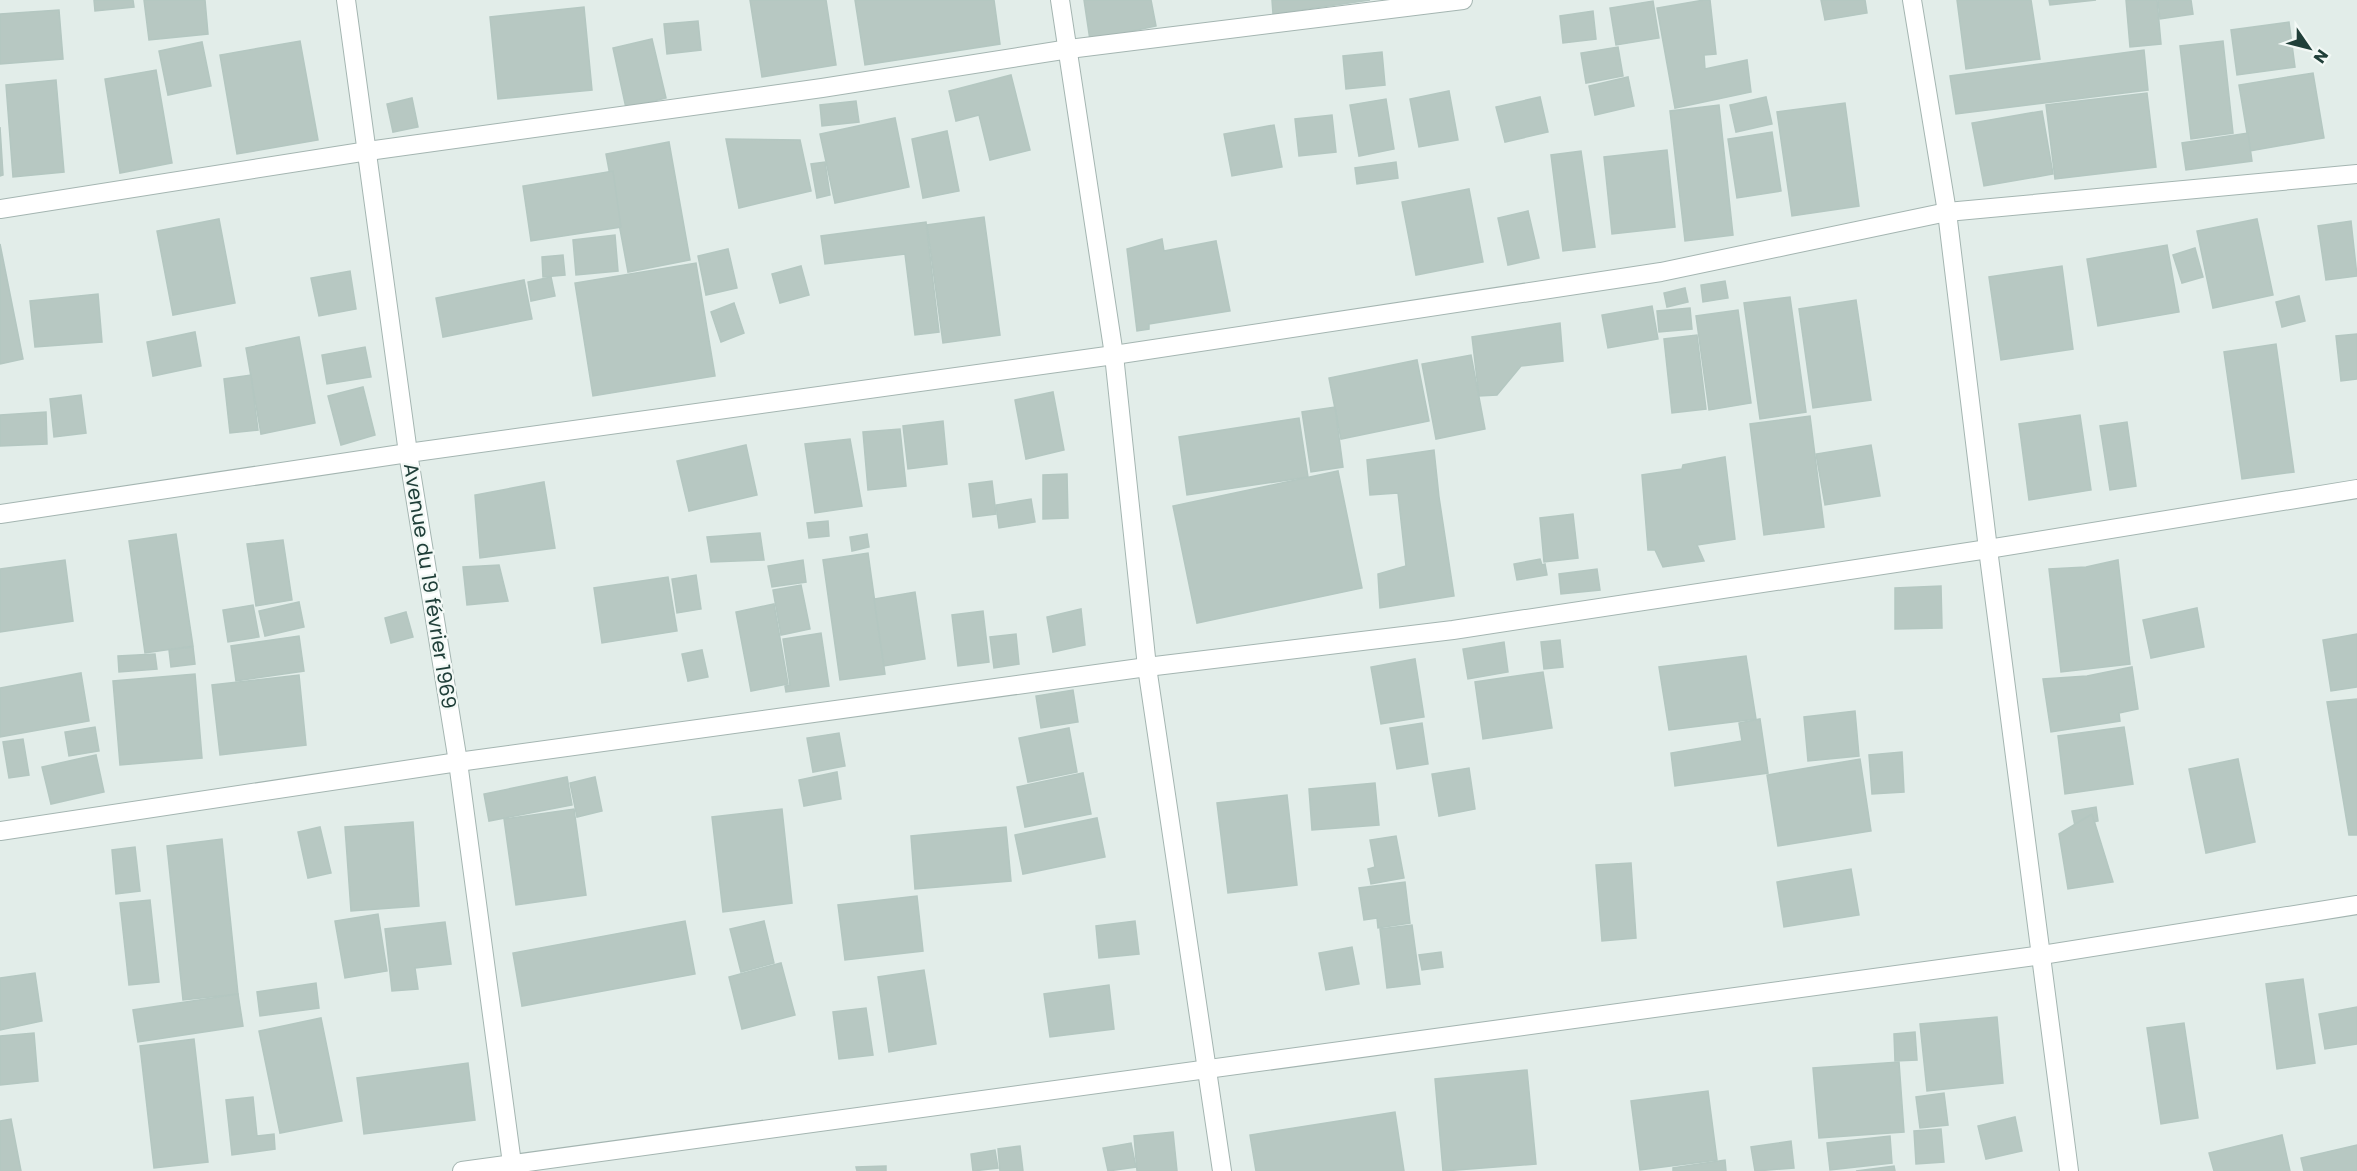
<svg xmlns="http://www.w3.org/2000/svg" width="2357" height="1171" viewBox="0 0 2357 1171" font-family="Poppins,sans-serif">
  <rect width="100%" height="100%" fill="#e2ede9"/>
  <g fill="#b7c8c2" stroke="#b4c7c1" stroke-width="1.5">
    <path d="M94,0h39l1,7 -39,4z"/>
    <path d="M144,0h61l3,34 -59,6z"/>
    <path d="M750,0h76l10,65 -74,12z"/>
    <path d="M855,0h139l6,44 -135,21z"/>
    <path d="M1084,0h67l5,26 -66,14z"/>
    <path d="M1272,0h98l-97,14z"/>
    <path d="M1704,0h6l6,54 -12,1 1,14 42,-9 4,32 -76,16 -18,-100z"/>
    <path d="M1821,0h44l2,13 -42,7z"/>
    <path d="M1957,0h74l9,59 -74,10z"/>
    <path d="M2049,0h47l-46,5z"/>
    <path d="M2126,0h31l4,44 -31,3z"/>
    <path d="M2158,0h33l2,14 -33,5z"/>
    <path d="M1653,1l6,37 -43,7 -6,-37z"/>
    <path d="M584,7l8,83 -94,9 -8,-82z"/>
    <path d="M59,10l4,49 -63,5v-50z"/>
    <path d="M1593,11l3,28 -33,4 -3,-27z"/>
    <path d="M698,21l3,29 -34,4 -3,-30z"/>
    <path d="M2289,22l6,45 -58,8 -6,-45z"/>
    <path d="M652,39l14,59 -40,10 -13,-60z"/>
    <path d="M300,41l18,99 -81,14 -17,-99z"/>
    <path d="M2223,41l10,92 -42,6 -11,-93z"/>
    <path d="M202,42l9,44 -43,9 -9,-44z"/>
    <path d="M1618,47l5,29 -37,7 -5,-30z"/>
    <path d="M2144,50l4,40 -192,24 -6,-38z"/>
    <path d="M1382,52l3,33 -39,4 -3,-33z"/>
    <path d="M156,70l16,93 -52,10 -15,-94z"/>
    <path d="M2313,73l11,65 -74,13 -11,-66z"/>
    <path d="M1011,75l19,75 -40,10 -11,-45 -23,6 -7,-30z"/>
    <path d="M1628,77l6,29 -39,9 -6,-29z"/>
    <path d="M56,80l8,92 -51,5 -7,-92z"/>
    <path d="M1449,91l9,49 -39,7 -9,-48z"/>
    <path d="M2147,93l9,74 -101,12 -9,-74z"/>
    <path d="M1540,97l8,35 -43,10 -9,-35z"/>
    <path d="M1766,97l6,27 -36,8 -6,-27z"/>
    <path d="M412,98l6,29 -25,5 -6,-28z"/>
    <path d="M1386,99l8,50 -35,7 -9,-51z"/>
    <path d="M856,101l3,21 -37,4 -2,-21z"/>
    <path d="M1845,103l14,103 -67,10 -15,-104z"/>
    <path d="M1719,105l14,130 -48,6 -15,-130z"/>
    <path d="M2042,111l11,63 -69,12 -12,-63z"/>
    <path d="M1332,115l4,37 -37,4 -4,-37z"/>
    <path d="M895,118l14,69 -74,16 -15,-69z"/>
    <path d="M1274,125l8,42 -50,9 -8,-42z"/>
    <path d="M0,127l3,48 -3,1z"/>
    <path d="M947,131l12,60 -36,7 -11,-59z"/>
    <path d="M1772,132l9,59 -44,7 -9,-59z"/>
    <path d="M2248,133l4,28 -66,9 -4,-27z"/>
    <path d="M726,139l74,1 11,51 -72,17z"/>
    <path d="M669,142l21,118 -62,12 -22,-118z"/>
    <path d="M1667,150l8,77 -63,7 -8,-77z"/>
    <path d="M1581,151l14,96 -32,4 -12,-96z"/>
    <path d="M825,162l5,33 -13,3 -6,-34z"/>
    <path d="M1396,162l2,16 -41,6 -2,-16z"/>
    <path d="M613,171l8,56 -90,14 -8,-55z"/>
    <path d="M1469,189l14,73 -67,13 -14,-73z"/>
    <path d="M1528,211l11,47 -31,7 -10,-47z"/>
    <path d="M984,217l16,118 -57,8 -16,-118z"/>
    <path d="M219,219l16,84 -62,12 -16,-84z"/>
    <path d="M2257,219l16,76 -60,13 -16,-77z"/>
    <path d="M2351,221l6,55 -31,4 -8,-54z"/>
    <path d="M926,222l13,110 -24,3 -10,-81 -80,10 -4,-28z"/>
    <path d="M615,235l3,36 -42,4 -3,-35z"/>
    <path d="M1162,239l2,12 52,-10 14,70 -81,13v5l-12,2 -10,-82z"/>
    <path d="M0,244l23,115 -23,5z"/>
    <path d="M2167,245l12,67 -81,14 -11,-67z"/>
    <path d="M2195,248l8,29 -21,6 -9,-28z"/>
    <path d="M728,249l9,39 -31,7 -8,-39z"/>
    <path d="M563,255l2,20 -22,2 -1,-20z"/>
    <path d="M696,263l19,113 -122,20 -18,-113z"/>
    <path d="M801,266l8,29 -29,8 -8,-29z"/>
    <path d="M2062,266l11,83 -72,11 -12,-83z"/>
    <path d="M350,271l6,38 -37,7 -8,-38z"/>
    <path d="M551,277l4,19 -24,5 -3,-19z"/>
    <path d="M524,280l8,39 -89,18 -7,-39z"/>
    <path d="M1725,281l3,17 -25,4 -2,-17z"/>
    <path d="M1685,288l3,14 -21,5 -3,-14z"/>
    <path d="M98,294l4,48 -67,5 -5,-46z"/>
    <path d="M2299,296l6,25 -23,6 -6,-25z"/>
    <path d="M1790,297l16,115 -46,7 -16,-116z"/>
    <path d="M1856,300l15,100 -58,8 -14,-99z"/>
    <path d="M734,303l10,30 -23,9 -10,-30z"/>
    <path d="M1652,306l6,33 -50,9 -6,-33z"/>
    <path d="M1690,308l2,21 -33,3 -2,-21z"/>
    <path d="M1738,310l13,93 -42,7 -13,-94z"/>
    <path d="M1560,323l3,38 -42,5 -24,29 -18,1 -7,-59z"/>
    <path d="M195,332l6,34 -48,10 -6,-34z"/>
    <path d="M2357,334v45l-16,2 -5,-45z"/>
    <path d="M1697,335l9,74 -34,4 -8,-74z"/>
    <path d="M299,337l16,86 -54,11 -15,-86z"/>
    <path d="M2276,344l18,128 -52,7 -18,-127z"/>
    <path d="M365,347l6,30 -44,7 -5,-29z"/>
    <path d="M1471,355l14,74 -49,10 -14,-75z"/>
    <path d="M1417,360l12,61 -88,18 -12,-61z"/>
    <path d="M251,375l7,55 -28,3 -6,-54z"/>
    <path d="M363,387l12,48 -34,10 -13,-49z"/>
    <path d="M1053,392l11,58 -38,9 -11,-59z"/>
    <path d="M81,395l5,38 -32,4 -4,-38z"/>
    <path d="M1335,407l8,60 -32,5 -9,-60z"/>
    <path d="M46,412l1,32 -47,2v-31z"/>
    <path d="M2080,415l11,75 -62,10 -10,-76z"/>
    <path d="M1810,416l14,111 -60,8 -14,-111z"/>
    <path d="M1299,418l9,59 -121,18 -8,-58z"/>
    <path d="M943,421l4,43 -39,5 -5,-43z"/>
    <path d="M2127,422l9,64 -26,4 -10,-64z"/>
    <path d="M900,429l6,57 -38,4 -5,-58z"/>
    <path d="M850,439l12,67 -47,7 -10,-69z"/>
    <path d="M746,445l11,50 -68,16 -12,-50z"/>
    <path d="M1871,445l9,51 -55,9 -9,-51z"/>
    <path d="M1434,450l5,47 15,99 -74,12 -2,-34 28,-8 -8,-73 -28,2 -3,-35z"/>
    <path d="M1725,457l10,82 -38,6 7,16 -41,6 -8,-17h-7l-6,-75 40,-6 1,-4z"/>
    <path d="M1338,471l24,117 -165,35 -24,-117z"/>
    <path d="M1067,474l1,44 -25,1v-44z"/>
    <path d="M992,481l4,33 -23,3 -4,-33z"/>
    <path d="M544,482l11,66 -75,10 -5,-63z"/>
    <path d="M1031,499l4,23 -36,6 -3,-23z"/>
    <path d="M1573,514l5,44 -34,4 -4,-44z"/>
    <path d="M828,521l1,15 -20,2 -2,-15z"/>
    <path d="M760,533l4,27 -53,2 -4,-25z"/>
    <path d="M176,534l17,112 -48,7 -16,-112z"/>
    <path d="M867,534l2,13 -17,4 -2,-14z"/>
    <path d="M283,540l9,60 -36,6 -9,-62z"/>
    <path d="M868,553l17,121 -45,6 -17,-120z"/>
    <path d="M1540,559l2,6 3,-1 2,11 -30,5 -3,-16z"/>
    <path d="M65,560l8,61 -73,11v-63z"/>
    <path d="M803,560l3,22 -34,5 -4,-21z"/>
    <path d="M2118,560l12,104 -69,8 -12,-103 37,-2z"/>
    <path d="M499,565l9,36 -41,4 -4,-38z"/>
    <path d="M1597,569l3,21 -39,4 -2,-20z"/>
    <path d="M696,575l5,34 -24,4 -5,-34z"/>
    <path d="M668,577l9,54 -75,12 -8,-55z"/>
    <path d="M801,585l9,44 -29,6 -8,-45z"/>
    <path d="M1941,586l1,42 -47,1v-41z"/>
    <path d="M915,592l10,67 -41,7 -10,-67z"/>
    <path d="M299,602l5,25 -39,9 -6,-25z"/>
    <path d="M774,604l14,80 -37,7 -15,-79z"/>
    <path d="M253,605l6,32 -31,5 -5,-32z"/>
    <path d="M2197,608l7,39 -53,11 -8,-38z"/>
    <path d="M1081,609l4,36 -32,7 -6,-35z"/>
    <path d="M983,611l6,51 -31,4 -6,-51z"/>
    <path d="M406,612l7,25 -22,6 -6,-25z"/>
    <path d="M821,633l8,53 -43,6 -1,-6 5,-1 -7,-46z"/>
    <path d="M1016,634l3,30 -25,4 -4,-31z"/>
    <path d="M2357,634v53l-26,4 -8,-51z"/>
    <path d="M299,636l5,35 -68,10 -5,-35z"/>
    <path d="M1560,640l3,27 -19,2 -3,-27z"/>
    <path d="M1504,642l4,30 -40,7 -5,-30z"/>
    <path d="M193,647l2,17 -24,3 -2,-17z"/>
    <path d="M702,650l6,27 -20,4 -6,-27z"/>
    <path d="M155,654l2,15 -38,3 -1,-16z"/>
    <path d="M1746,656l10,63 -87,11 -10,-63z"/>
    <path d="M1415,659l9,58 -43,7 -10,-57z"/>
    <path d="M2132,667l6,42 -19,4 1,8 -69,11 -8,-53 44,-3z"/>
    <path d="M1543,672l9,56 -69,11 -8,-57z"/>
    <path d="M81,673l8,48 -89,16v-49z"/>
    <path d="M195,674l7,84 -82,7 -7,-84z"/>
    <path d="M299,675l7,70 -86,10 -8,-70z"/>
    <path d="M1073,690l5,32 -37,6 -5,-32z"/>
    <path d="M2357,699v136h-8l-22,-133z"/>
    <path d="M1855,711l4,45 -51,5 -4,-44z"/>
    <path d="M1760,719l8,54 -93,13 -4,-33 71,-12 -3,-18z"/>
    <path d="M1422,723l6,41 -31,5 -7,-41z"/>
    <path d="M95,727l4,24 -30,5 -4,-24z"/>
    <path d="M2124,727l9,57 -68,10 -7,-58z"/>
    <path d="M1069,728l8,44 -49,10 -9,-44z"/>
    <path d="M839,733l6,33 -32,6 -6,-34z"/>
    <path d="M23,739l6,36 -20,3 -6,-36z"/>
    <path d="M1902,752l2,40 -32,2 -3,-39z"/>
    <path d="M96,755l8,37 -53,12 -9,-37z"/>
    <path d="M1860,759l11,72 -93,15 -11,-71z"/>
    <path d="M2238,759l17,83 -49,11 -17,-84z"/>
    <path d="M1469,768l6,41 -36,7 -7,-42z"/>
    <path d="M837,772l4,27 -37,7 -5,-26z"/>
    <path d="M1083,773l8,41 -66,13 -8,-40z"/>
    <path d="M567,777l5,28 -83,16 -5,-27z"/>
    <path d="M595,777l7,34 -25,6 -7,-34z"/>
    <path d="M1375,783l4,42 -67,5 -3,-41z"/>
    <path d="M1287,795l10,90 -69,8 -11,-90z"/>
    <path d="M2096,807l2,14 -23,5 -3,-15z"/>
    <path d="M574,809l12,86 -70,10 -12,-86z"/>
    <path d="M782,809l10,94 -69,9 -11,-95z"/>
    <path d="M2092,814l21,68 -45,7 -9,-55z"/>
    <path d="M1097,818l8,39 -82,17 -8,-39z"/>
    <path d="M413,822l6,84 -68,5 -6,-84z"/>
    <path d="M320,827l11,46 -23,5 -10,-46z"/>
    <path d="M1006,827l5,54 -96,8 -4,-53z"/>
    <path d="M1396,836l8,42 -33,6 -3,-15 7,-2 -5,-27z"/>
    <path d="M222,839l16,155 -55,6 -16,-154z"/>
    <path d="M135,847l5,44 -24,3 -4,-44z"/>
    <path d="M1631,863l5,75 -34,3 -6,-76z"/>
    <path d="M1851,869l8,46 -75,12 -7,-45z"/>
    <path d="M1405,882l5,41 -32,5 -1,-10 -13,2 -5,-32z"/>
    <path d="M917,896l6,55 -78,9 -7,-55z"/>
    <path d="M150,900l9,82 -30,3 -9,-82z"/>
    <path d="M378,914l9,57 -42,7 -10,-57z"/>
    <path d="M685,921l10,53 -173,32 -9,-53z"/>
    <path d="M764,921l10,42 -33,9 -11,-43z"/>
    <path d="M1135,921l4,33 -40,4 -3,-32z"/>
    <path d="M445,922l6,42 -36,4 3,21 -26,2 -7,-62z"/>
    <path d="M1412,925l8,59 -33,4 -7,-59z"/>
    <path d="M1352,947l7,37 -33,6 -7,-37z"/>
    <path d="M1441,952l2,15 -21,3 -3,-15z"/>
    <path d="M781,963l14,52 -53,14 -13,-52z"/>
    <path d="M924,970l12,74 -47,8 -11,-75z"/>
    <path d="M35,973l7,48 -42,9v-52z"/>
    <path d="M2303,979l12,84 -38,6 -11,-85z"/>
    <path d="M316,983l3,25 -59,8 -3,-24z"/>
    <path d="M1109,985l5,44 -64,8 -6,-43z"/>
    <path d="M238,994l5,32 -105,16 -5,-32z"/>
    <path d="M2357,1007v37l-32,5 -6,-35z"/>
    <path d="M866,1008l7,47 -34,4 -6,-47z"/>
    <path d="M1997,1017l6,66 -76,8 -7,-67z"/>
    <path d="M321,1018l21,103 -62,12 -21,-102z"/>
    <path d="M2184,1023l14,95 -37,6 -14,-96z"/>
    <path d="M1915,1032l2,28 -22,1 -1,-27z"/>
    <path d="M34,1033l4,48 -38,4v-49z"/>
    <path d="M194,1039l14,123 -54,6 -14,-122z"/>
    <path d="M1899,1062l5,70 -85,6 -6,-70z"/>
    <path d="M468,1063l7,57 -111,14 -7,-56z"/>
    <path d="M1527,1070l9,94 -93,7 -8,-92z"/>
    <path d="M1708,1091l9,69 -77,10 -9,-69z"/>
    <path d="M1944,1093l4,32 -28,3 -4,-31z"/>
    <path d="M253,1097l4,39 17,-2 1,15 -43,6 -6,-55z"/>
    <path d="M1395,1112l9,59h-148l-6,-36z"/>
    <path d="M2015,1117l7,34 -36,8 -8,-33z"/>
    <path d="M11,1119l10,52h-21v-50z"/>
    <path d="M1941,1129l3,33 -28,2 -2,-33z"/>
    <path d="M1173,1132l4,39h-40l-3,-35z"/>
    <path d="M2282,1135l8,36h-76l-5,-18z"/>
    <path d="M1890,1136l2,27 -62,7 -3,-27z"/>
    <path d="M1791,1141l3,27 -39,3 -4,-24z"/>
    <path d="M1131,1143l5,24 -28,4 -5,-23z"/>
    <path d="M2357,1145v26h-53l-3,-13z"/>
    <path d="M1020,1146l3,25h-23l-2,-22z"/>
    <path d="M995,1150l3,18 -25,3 -2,-17z"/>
    <path d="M1725,1160l1,11h-53v-3z"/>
    <path d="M886,1166v5h-29l-1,-4z"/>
    <path d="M1894,1166l1,5h-39z"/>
  </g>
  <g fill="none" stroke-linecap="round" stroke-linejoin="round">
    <defs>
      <g id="street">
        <path d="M346,0l62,453 50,309 55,409"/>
        <path d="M1060,0l54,355 33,312 75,504"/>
        <path d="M1912,0l35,212 41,337 81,622"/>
        <path d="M0,209l368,-58 454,-63 247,-39 394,-49"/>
        <path d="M0,514l408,-61 706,-98 547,-83 286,-60 410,-38"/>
        <path d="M0,831l458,-69 689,-95 306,-37 535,-81 369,-60"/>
        <path d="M462,1171l1580,-216 315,-50"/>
      </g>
    </defs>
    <use href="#street" stroke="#a4b5b1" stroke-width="20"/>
    <use href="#street" stroke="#fff" stroke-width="18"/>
  </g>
  <g text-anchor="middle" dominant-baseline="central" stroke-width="4.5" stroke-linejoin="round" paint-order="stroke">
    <g font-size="20" fill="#203f39" stroke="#f3f9f6">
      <text transform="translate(430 586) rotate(81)">Avenue du 19 février 1969</text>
    </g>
  </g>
  <g transform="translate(2309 48) rotate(125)" stroke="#f3f9f6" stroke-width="4.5" paint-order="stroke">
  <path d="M0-4.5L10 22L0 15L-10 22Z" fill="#203f39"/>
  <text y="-9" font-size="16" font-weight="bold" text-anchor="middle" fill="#203f39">N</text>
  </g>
</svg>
